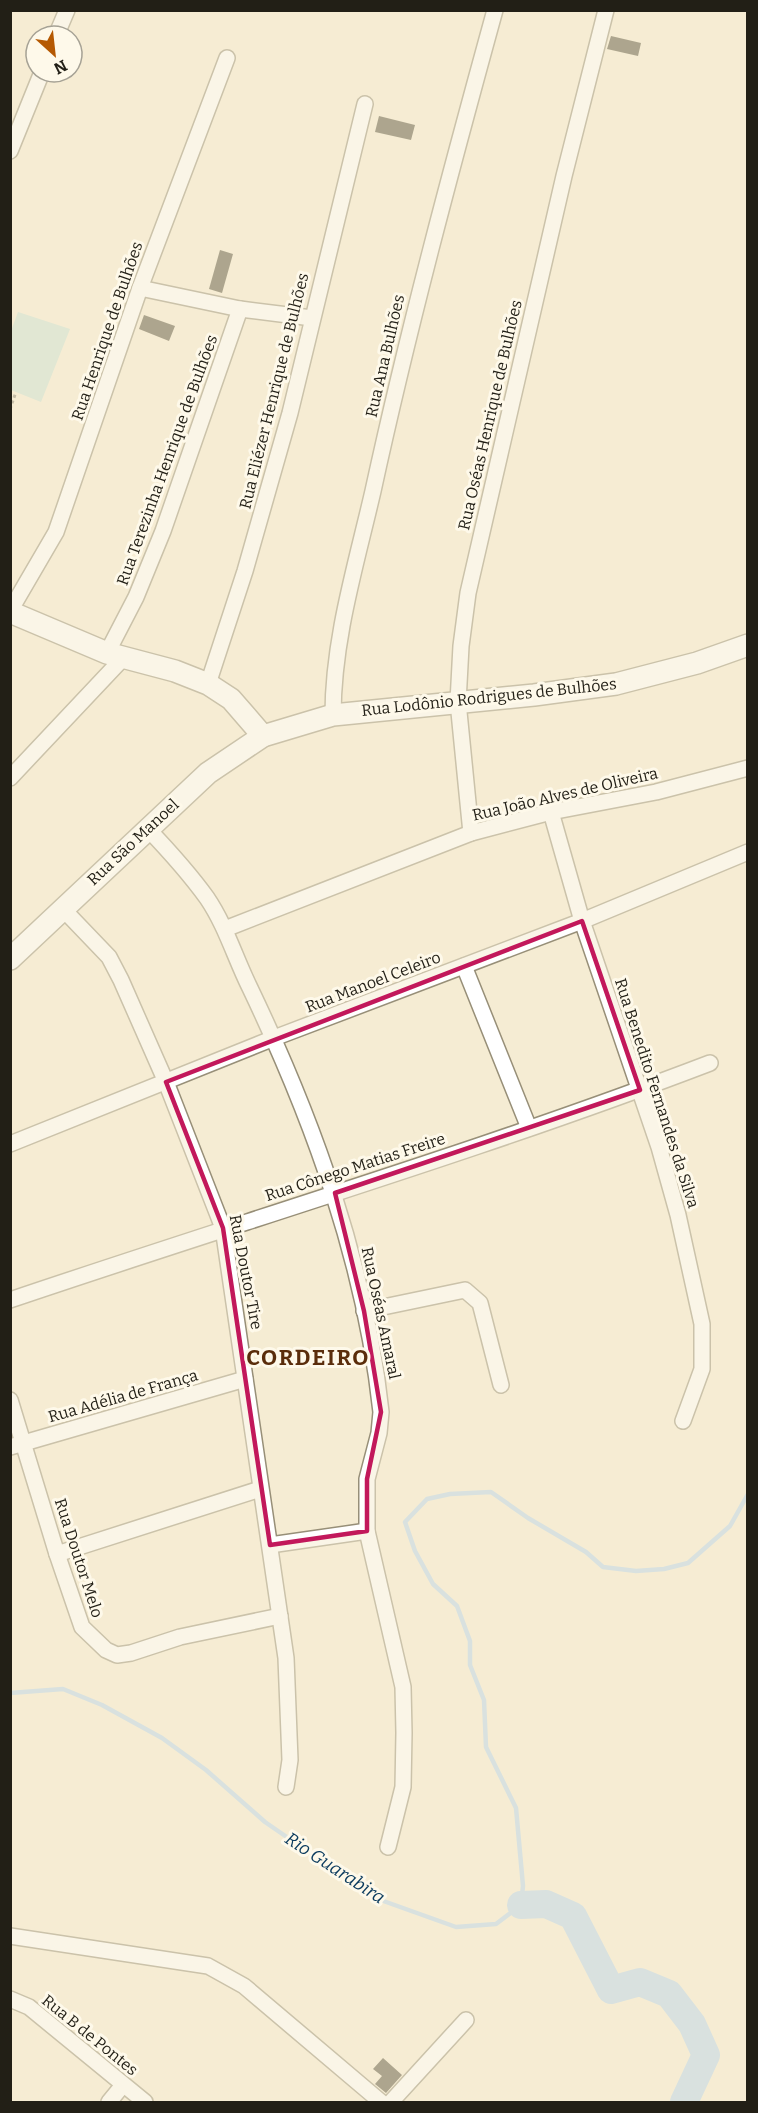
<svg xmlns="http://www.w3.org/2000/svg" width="758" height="2113" viewBox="0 0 758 2113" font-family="Bitter,serif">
  <rect width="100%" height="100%" fill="#f5ecd3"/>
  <path fill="#c7dfd3" d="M18,312l52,17 -29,73 -30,-12v-59z"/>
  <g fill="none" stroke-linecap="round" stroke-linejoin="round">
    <path stroke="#b6d3ed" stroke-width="4.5" d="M10,1693l53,-4 39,16 60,33 44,32 59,52 110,76 81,29 40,-3 25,-19 2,-19 -7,-78 -30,-61 -2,-47 -14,-35v-24l-13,-35 -24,-22 -18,-33 -10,-29 22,-23 23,-5 41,-2 37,26 58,34 17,15 33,4 28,-2 24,-6 42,-37 18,-32"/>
    <path stroke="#b6d3ed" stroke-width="28" d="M521,1905l25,-1 27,12 38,74 29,-8 29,12 23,30 14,31 -22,47"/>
  </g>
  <g fill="#564f3a">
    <path d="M611,36l30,7 -3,13 -31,-7z"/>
    <path d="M379,116l36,9 -4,15 -36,-8z"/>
    <path d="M220,250l13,4 -11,39 -13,-4z"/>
    <path d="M144,315l31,11 -6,15 -30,-12z"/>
    <path d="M383,2058l19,17 -16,18 -11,-9 7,-8 -9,-7z"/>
  </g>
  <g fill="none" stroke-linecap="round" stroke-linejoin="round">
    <defs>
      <g id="minor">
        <path d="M56,36l11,-26"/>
        <path d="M10,151l32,-79"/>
        <path d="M140,288l100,21 72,9"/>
        <path d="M10,611l46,-79 84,-244 87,-230"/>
        <path d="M107,653l29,-56 27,-66 77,-222"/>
        <path d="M208,684l37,-113 45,-158 75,-309"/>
        <path d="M333,715c0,-76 23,-150 40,-224 35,-161 78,-321 122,-481"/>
        <path d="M10,778l115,-122"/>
        <path d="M551,812l31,109 77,226 19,68 24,109v45l-19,52"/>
        <path d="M148,829c21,22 41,44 59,69 19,28 28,60 43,90 64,134 115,275 131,424l-2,21 -12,46v52l36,156 1,46 -1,54 -15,60"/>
        <path d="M471,833l-13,-131 3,-56 7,-53 96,-417 42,-166"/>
        <path d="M63,909l46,48 12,23 45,102 57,146 63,430 4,102 -4,27"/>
        <path d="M225,929l246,-96 80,-21 105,-20 92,-24"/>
        <path d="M464,966l65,162"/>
        <path d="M10,1144l264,-106 308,-117 166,-69"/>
        <path d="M10,1300c233,-79 470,-149 700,-237"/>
        <path d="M364,1311l101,-21 15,13 21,82"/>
        <path d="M10,1400l47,154 25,73 24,23 11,5 14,-2 49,-16 100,-21"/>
        <path d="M10,1447l235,-68"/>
        <path d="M270,1545l97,-14"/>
        <path d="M57,1554l203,-65"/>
        <path d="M10,1936l198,30 36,20 137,116"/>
        <path d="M10,1999l19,8 116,95"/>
        <path d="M109,2102l14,-17"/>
        <path d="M391,2102l75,-82"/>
      </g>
      <g id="secondary">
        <path d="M10,612l97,41 68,18 33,13 23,15 32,37"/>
        <path d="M10,959l198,-186 55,-37 70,-21 201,-20 82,-11 81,-21 51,-18"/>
      </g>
    </defs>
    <use href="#minor" stroke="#978f78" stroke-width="18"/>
    <use href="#secondary" stroke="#978f78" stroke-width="24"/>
    <path stroke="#898372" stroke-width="3" stroke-dasharray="3 3" stroke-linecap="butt" d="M10,409l6,-17"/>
    <use href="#minor" stroke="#fff" stroke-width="15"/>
    <use href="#secondary" stroke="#fff" stroke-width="21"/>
  </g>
  <path d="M0 0H758V2113H0ZM582,921l58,169 -305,103 29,118 17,101 -14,67v52l-97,14 -47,-317 -57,-146z" fill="#f5ecd3" fill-opacity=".55" fill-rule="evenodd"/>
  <path fill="none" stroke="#c2185b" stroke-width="4.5" stroke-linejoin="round" d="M582,921l58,169 -305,103 29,118 17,101 -14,67v52l-97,14 -47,-317 -57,-146z"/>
  <g text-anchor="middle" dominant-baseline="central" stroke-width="6" stroke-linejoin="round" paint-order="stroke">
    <g font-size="16" fill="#221f16" stroke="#fef9ea">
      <text transform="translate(107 331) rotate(-71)">Rua Henrique de Bulhões</text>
      <text transform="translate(385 356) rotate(-77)">Rua Ana Bulhões</text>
      <text transform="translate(274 391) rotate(-76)">Rua Eliézer Henrique de Bulhões</text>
      <text transform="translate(490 415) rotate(-77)">Rua Oséas Henrique de Bulhões</text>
      <text transform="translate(167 460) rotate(-70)">Rua Terezinha Henrique de Bulhões</text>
      <text transform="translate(489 697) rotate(-6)">Rua Lodônio Rodrigues de Bulhões</text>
      <text transform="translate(565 794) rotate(-13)">Rua João Alves de Oliveira</text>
      <text transform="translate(133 842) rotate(-43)">Rua São Manoel</text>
      <text transform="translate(373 982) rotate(-21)">Rua Manoel Celeiro</text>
      <text transform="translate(657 1093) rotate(72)">Rua Benedito Fernandes da Silva</text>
      <text transform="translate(355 1167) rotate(-18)">Rua Cônego Matias Freire</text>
      <text transform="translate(246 1272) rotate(79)">Rua Doutor Tire</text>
      <text transform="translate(381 1313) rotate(78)">Rua Oséas Amaral</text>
      <text transform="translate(123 1396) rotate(-16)">Rua Adélia de França</text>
      <text transform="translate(79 1558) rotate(72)">Rua Doutor Melo</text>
      <text transform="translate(90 2035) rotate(39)">Rua B de Pontes</text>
    </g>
    <g font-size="18" font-style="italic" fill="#0a3a5d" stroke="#fef9ea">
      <text transform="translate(335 1868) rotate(33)">Rio Guarabira</text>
    </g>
    <g font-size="22" font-weight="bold" letter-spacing="1.5" fill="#5a2d0b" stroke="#fef9ea">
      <text x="308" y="1357">CORDEIRO</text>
    </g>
  </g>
  <rect width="758" height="2113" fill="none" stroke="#221f16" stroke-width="24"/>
  <g transform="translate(54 54) rotate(153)"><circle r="28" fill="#fef9ea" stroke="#a6a295" stroke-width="1.5"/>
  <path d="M0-4.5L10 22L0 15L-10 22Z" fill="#b55902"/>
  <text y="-9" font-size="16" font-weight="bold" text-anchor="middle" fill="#221f16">N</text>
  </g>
</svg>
